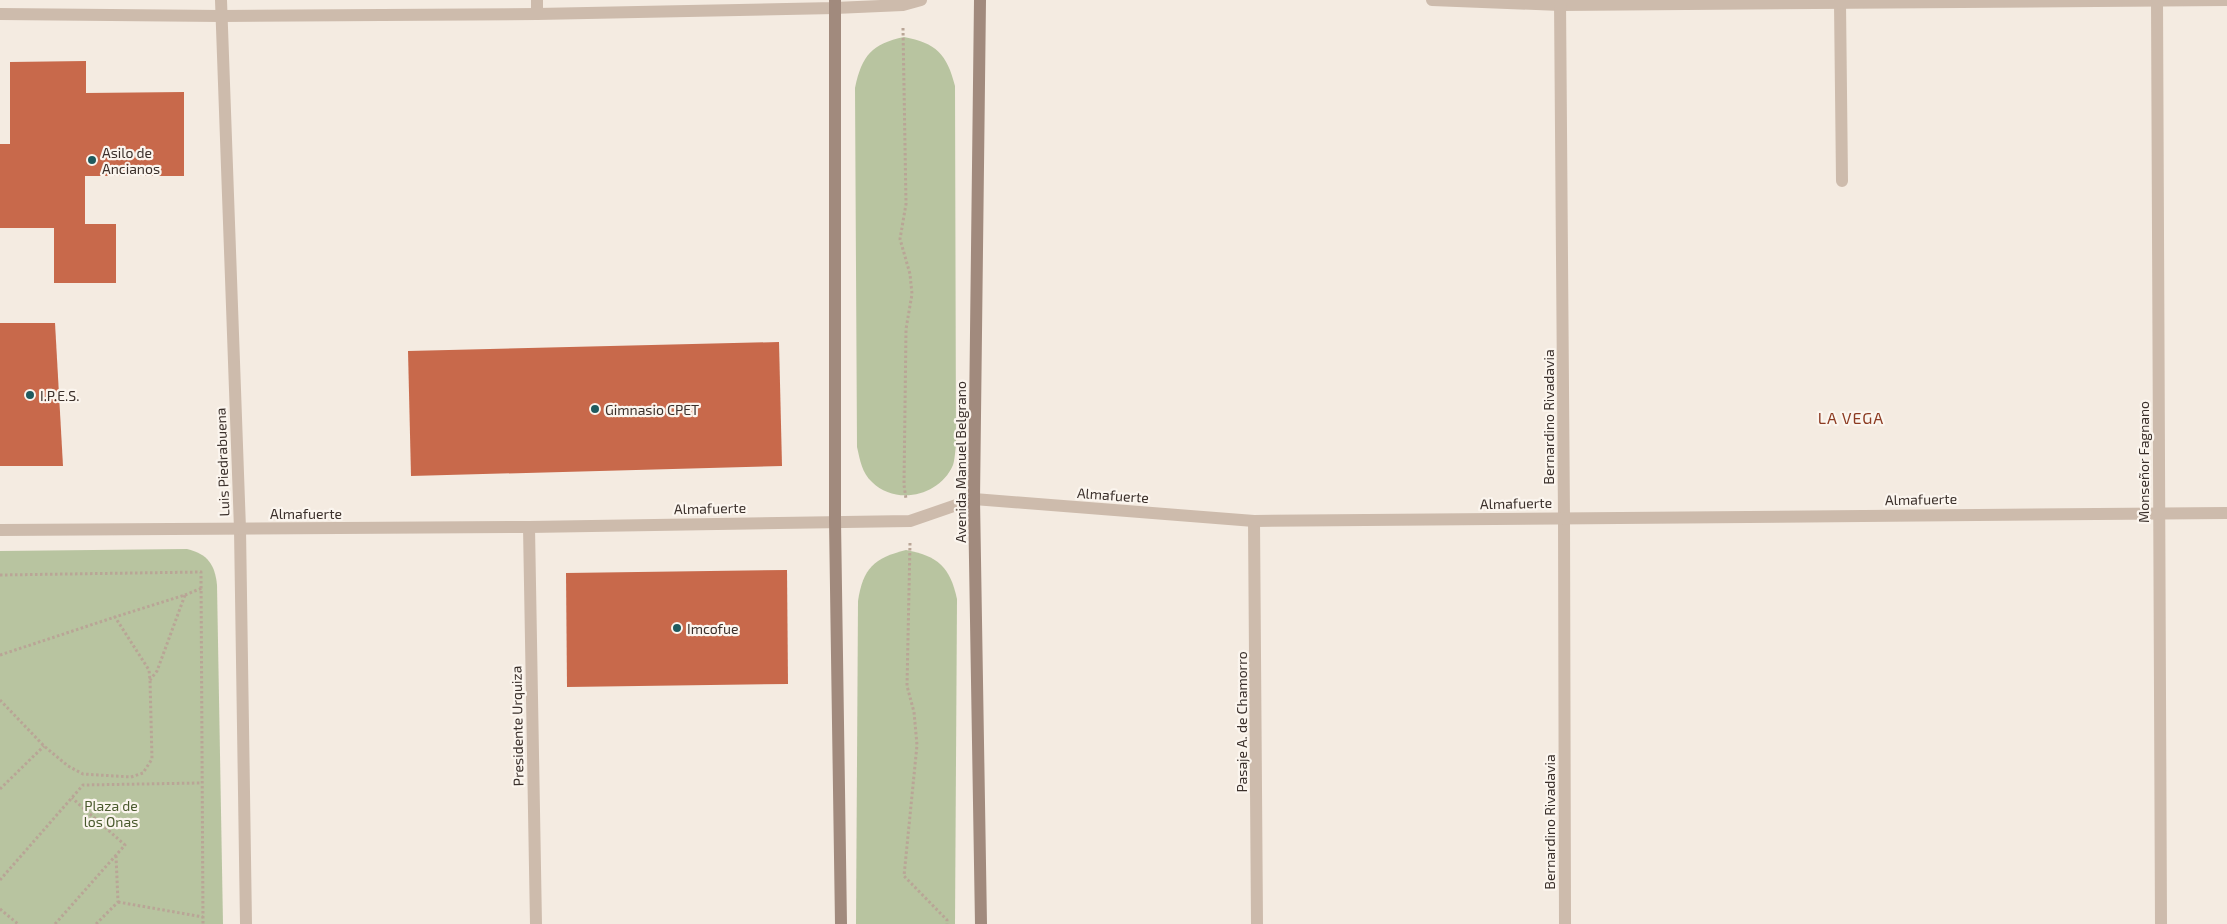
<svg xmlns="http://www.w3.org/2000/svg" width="2227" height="924" viewBox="0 0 2227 924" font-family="'Exo 2',sans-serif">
  <rect width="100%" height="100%" fill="#f4ebe1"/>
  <g fill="#b8c4a0">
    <path d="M904,37c32,6 43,17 51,49l1,360c-1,5 -1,13 -3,19 -13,31 -57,41 -81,17 -10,-9 -12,-22 -15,-35l-2,-359c7,-33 17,-44 49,-51z"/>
    <path d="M187,549c21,5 28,16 30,36l6,339h-223v-373z"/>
    <path d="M906,550c32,6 44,17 51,49l-2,325h-99l2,-323c5,-33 16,-43 48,-51z"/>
  </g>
  <g fill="#c8694b">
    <path d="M86,61v32l98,-1v84h-99v48h31v59h-62v-55h-54v-84h10v-82z"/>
    <path d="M0,323h55l8,143h-63z"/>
    <path d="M779,342l3,124 -371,10 -3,-125z"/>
    <path d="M787,570l1,114 -221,3 -1,-114z"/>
  </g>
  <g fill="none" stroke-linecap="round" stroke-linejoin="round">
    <g stroke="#b9a596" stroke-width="3" stroke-dasharray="2.5 2.5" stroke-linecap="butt">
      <path d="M903,28l3,176 -6,35 10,35 2,20 -6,35 -2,156 2,14"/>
      <path d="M910,543l-3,143 7,26 3,33 -13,131 43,44v4"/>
      <path d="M0,575l201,-3 2,352"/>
      <path d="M185,595l17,-7"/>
      <path d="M0,655l115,-38"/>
      <path d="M0,700l44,46 24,20 15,8 48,3 12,-4 9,-14 -2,-79 -1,-10 -34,-53 70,-22 -28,76 -7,9"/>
      <path d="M0,789l44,-43"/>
      <path d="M0,880l83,-95 118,-2"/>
      <path d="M118,902l85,15"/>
      <path d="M0,909l18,15"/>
      <path d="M55,924l70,-79 -53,-47"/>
      <path d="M96,924l22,-22 -2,-46"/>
    </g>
    <path stroke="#cdbbac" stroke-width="12" d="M1840,3l2,178"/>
    <g stroke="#cdbbac" stroke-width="12">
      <path d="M221,0l19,529 6,395"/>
      <path d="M537,0v14"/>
      <path d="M1432,0l128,5 667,-5"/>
      <path d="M1560,0l4,517 1,407"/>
      <path d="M2157,0l4,924"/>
      <path d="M0,14l221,2 316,-2 298,-6 68,-3 18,-5"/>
      <path d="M1254,521l3,403"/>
      <path d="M529,527l7,397"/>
    </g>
    <path stroke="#cdbbac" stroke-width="12" d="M0,530l529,-3 381,-6 64,-22 280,22 973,-8"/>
    <g stroke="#a18a7d" stroke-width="12">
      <path d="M835,0v521l6,403"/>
      <path d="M980,0l-6,499 7,425"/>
    </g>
  </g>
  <g fill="#1f5a5e" stroke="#fbf5ee" stroke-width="2">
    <circle cx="92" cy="160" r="5"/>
    <circle cx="30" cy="395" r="5"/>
    <circle cx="595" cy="409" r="5"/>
    <circle cx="677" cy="628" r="5"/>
  </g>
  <g text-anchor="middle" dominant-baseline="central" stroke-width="4.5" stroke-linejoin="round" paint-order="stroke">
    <g font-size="14" fill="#3b302b" stroke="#fbf5ee" text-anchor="start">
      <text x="102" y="152">Asilo de<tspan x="102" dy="16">Ancianos</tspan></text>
      <text x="40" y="395">I.P.E.S.</text>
      <text x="605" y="409">Gimnasio CPET</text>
      <text x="687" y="628">Imcofue</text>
    </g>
    <g font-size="14" fill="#3b302b" stroke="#fbf5ee">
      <text transform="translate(1548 417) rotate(-90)">Bernardino Rivadavia</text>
      <text transform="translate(222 462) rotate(-92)">Luis Piedrabuena</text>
      <text transform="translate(960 462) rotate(-90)">Avenida Manuel Belgrano</text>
      <text transform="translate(2143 462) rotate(-90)">Monseñor Fagnano</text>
      <text transform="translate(1113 495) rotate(4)">Almafuerte</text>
      <text transform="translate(1921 499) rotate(-1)">Almafuerte</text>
      <text transform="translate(1516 503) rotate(-1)">Almafuerte</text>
      <text transform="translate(710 508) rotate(-1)">Almafuerte</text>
      <text x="306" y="513">Almafuerte</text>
      <text transform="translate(1241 722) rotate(-90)">Pasaje A. de Chamorro</text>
      <text transform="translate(517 726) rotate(-91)">Presidente Urquiza</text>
      <text transform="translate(1549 822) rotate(-90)">Bernardino Rivadavia</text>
    </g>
    <g font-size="14" fill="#4a5a2e" stroke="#fbf5ee">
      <text x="111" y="805">Plaza de<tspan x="111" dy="16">los Onas</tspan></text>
    </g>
    <g font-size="16" letter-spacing="1" fill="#8c3b22" stroke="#fbf5ee">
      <text x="1851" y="417">LA VEGA</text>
    </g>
  </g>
</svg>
